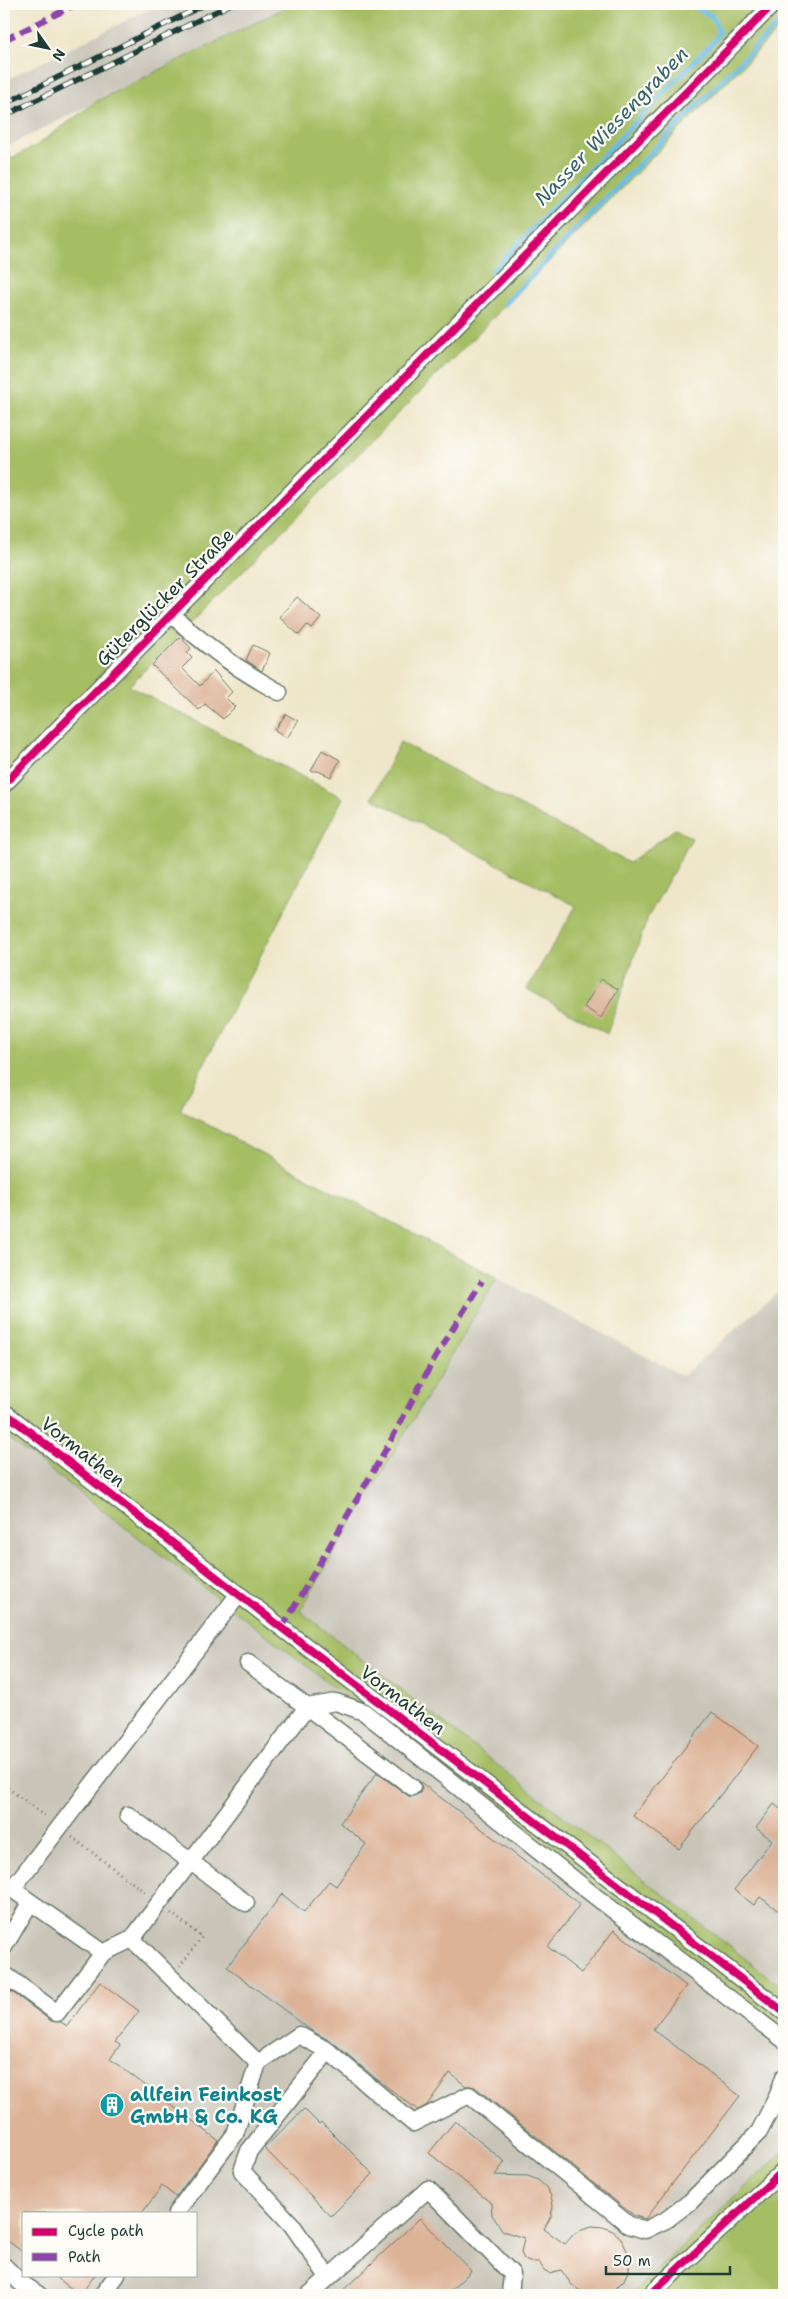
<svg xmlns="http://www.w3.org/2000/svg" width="788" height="2299" viewBox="0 0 788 2299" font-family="'Shantell Sans',sans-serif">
  <rect width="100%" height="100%" fill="#fdfcf7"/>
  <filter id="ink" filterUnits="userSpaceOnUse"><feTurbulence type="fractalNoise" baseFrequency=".02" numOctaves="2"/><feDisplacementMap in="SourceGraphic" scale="10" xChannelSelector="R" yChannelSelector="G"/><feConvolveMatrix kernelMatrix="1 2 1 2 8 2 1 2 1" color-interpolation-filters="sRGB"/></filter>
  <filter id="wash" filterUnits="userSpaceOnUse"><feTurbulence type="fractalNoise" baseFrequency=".0096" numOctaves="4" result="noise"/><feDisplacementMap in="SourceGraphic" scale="20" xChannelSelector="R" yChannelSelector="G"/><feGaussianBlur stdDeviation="1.12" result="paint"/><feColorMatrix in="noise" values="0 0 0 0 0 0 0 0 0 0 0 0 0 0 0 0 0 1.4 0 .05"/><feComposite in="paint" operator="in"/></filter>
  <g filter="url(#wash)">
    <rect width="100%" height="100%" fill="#efe6c9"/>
    <g fill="#c9c4b8" fill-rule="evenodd">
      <path d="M160,4h133l-289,144v-67z"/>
      <path d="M497,1278l186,98 101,-90v703l-484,-378z"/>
      <path d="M4,1435l780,595v121l-154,144h-626zM24,2213h172v62h-172z"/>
    </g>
    <g fill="#a5be64" stroke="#627e4c">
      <path d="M293,4h491v20l-655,662 214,112 -163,312 317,168 -197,333 484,378v41l-780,-595v-1273l33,-17 60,-44z"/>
      <path d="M400,742l229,121 46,-34 17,9 -44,79 -41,117 -80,-45 49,-83 -204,-108z"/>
      <path d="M784,2151v144h-154z"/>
    </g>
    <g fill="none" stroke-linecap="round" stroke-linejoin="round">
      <g stroke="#68bbe4" stroke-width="5">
        <path d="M492,271l223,-231 4,-9 -7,-15 -23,-12"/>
        <path d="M505,304l94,-99 185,-187"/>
      </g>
    </g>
    <g id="blocks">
      <g fill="#ddb398">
        <path d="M297,597l24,21 -9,11 -5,-4 -8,10 -20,-18z"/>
        <path d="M180,637l11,11 -4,5 5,5 -10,10 18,18 14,-15 18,21 -6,6 9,9 -12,12 -18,-15 -6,6 -47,-45z"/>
        <path d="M253,645l17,8 -8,18 -16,-11z"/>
        <path d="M286,714l12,7 -11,17 -12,-8z"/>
        <path d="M322,750l18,10 -9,17 -13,-6h-7z"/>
        <path d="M601,979l17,10 -17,29 -17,-11z"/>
        <path d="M712,1712l46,34 -79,103 -46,-33z"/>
        <path d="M377,1773l33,24 10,-4 2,-5 -3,-7 161,123 -32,43 33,26 33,-43 72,56 -33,43 87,67 -95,123 -10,-3 -12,-9 -148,-120 -9,-1 -16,-13 -23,32 -9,5 -43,-32 -41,-35 -22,-12 -85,-64 55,-73 22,18 25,-31 7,5 30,-42 -26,-21z"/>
        <path d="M774,1804l10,8v103l-24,-18 -6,8 -20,-15 38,-50 -16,-12z"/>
        <path d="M100,1982l39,29 -24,31 5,3 -10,14 108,81 -42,57 -14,-11 -20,27h-118v40l-20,-15v-252l47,35 10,1 6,4z"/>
        <path d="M304,2109l15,15 2,-2 52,52 -42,42 -67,-68z"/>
        <path d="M455,2121l50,41 -10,13 33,1 10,4 8,7 5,9 2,10 -2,10 -7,13 21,15 8,-9 9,-6 10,-3 11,1 10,4 8,7 9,19 -1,12 -5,11 -8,8 -11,5 -12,1 -11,-2 -10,-7 -11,-15 -12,3 -5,-3 -5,-8h-10l-5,-3 -3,-6 3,-15 -21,-7 -11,-16 -1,-12 -62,-50z"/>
        <path d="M420,2218l51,53 -25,24h-108z"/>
        <path d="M53,2275h42l-15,20z"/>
      </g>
    </g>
  </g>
  <g filter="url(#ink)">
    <use href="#blocks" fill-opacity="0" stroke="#687868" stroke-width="1"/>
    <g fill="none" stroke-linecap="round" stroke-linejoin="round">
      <defs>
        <g id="minor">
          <path d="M171,614c33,31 69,57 108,78"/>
          <path d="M4,784l769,-780"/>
          <path d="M4,1412l278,216 502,384"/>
          <path d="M248,1663l59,44 29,-5 28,10 232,185 188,143"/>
          <path d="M128,1815l118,88"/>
          <path d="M132,1939l126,124 41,-28 29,16"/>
          <path d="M4,1947l26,-44"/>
          <path d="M103,1953l29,-14 175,-232 105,80"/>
          <path d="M4,1974l53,39 46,-60 -91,-64 227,-295"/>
          <path d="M176,2213l59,-79 23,-71"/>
          <path d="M4,2266l17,17 18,12"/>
          <path d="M328,2277l-36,-52 -50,-54 7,-20 79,-100 85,72 56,-28 160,130 16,5 21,-10 24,-18 69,-70 19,-37 6,-18"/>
          <path d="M102,2295l15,-20"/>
          <path d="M309,2295l119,-106 84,85 -2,21"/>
          <path d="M650,2295l134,-125"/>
        </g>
      </defs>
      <use href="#minor" stroke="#687868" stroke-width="19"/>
      <g stroke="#687868" stroke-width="3" stroke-dasharray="1 4" stroke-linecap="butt">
        <path d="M4,1785l43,33"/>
        <path d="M72,1837l75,57"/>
        <path d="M171,1913l31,24 -22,29"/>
      </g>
      <use href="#minor" stroke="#fff" stroke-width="16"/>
      <defs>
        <g id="rail">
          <path d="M4,104l202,-100"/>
          <path d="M4,116l227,-112"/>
        </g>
      </defs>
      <use href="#rail" stroke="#1f3d34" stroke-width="5.5"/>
      <use href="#rail" stroke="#fdfcf7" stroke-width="4" stroke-dasharray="11" stroke-linecap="butt"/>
      <g stroke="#8e44ad" stroke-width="6" stroke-dasharray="12 6" stroke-linecap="butt">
        <path d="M4,40l73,-36"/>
        <path d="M282,1628l107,-184 44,-83 49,-80"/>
      </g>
      <defs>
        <g id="cycleway">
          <path d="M4,784l769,-780"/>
          <path d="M4,1412l278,216 502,384"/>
          <path d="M650,2295l134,-125"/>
        </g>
      </defs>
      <use href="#cycleway" stroke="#fdfcf7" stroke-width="11"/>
      <use href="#cycleway" stroke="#d6006c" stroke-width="8"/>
    </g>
  </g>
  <defs>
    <symbol id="building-disc" viewBox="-11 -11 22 22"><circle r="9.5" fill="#0f9aa8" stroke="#fdfcf7"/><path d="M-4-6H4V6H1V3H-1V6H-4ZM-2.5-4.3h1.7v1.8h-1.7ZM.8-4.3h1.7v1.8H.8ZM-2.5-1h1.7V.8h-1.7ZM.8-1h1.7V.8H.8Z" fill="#fff"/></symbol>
  </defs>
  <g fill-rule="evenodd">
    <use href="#building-disc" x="98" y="2091" width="28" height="28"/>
  </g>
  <g text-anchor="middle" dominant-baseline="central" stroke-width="4.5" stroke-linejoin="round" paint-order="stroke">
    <g font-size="19" fill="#1f3d34" stroke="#fdfcf7">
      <text transform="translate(165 597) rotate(-45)">Güterglücker Straße</text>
      <text transform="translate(83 1452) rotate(38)">Vormathen</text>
      <text transform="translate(403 1700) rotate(37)">Vormathen</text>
    </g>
    <g font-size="19" font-weight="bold" fill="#0d838f" stroke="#fdfcf7" text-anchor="start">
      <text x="130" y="2094">allfein Feinkost<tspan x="130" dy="22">GmbH &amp; Co. KG</tspan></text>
    </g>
    <g font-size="20" font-style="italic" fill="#356369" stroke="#fdfcf7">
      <text transform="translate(611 126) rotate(-46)">Nasser Wiesengraben</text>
    </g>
  </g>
  <rect width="788" height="2299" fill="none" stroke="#fdfcf7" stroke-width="20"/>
  <rect x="22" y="2212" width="175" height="65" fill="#fdfcf7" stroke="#a4b0a9"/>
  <rect x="32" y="2228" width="25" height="8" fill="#d6006c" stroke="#a4b0a9"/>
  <text x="68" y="2236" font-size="15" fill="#1f3d34">Cycle path</text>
  <rect x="32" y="2253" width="25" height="8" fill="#8e44ad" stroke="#a4b0a9"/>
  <text x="68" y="2262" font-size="15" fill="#1f3d34">Path</text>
  <g transform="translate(48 48) rotate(123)" stroke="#fdfcf7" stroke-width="4" paint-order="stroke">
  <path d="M0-4L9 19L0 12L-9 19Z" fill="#1f3d34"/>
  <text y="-8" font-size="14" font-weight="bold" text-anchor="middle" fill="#1f3d34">N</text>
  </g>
  <path d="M606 2266v8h124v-8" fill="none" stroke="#1f3d34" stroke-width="2.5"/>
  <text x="613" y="2266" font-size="15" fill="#1f3d34" stroke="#fdfcf7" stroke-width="4" paint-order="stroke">50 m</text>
</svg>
